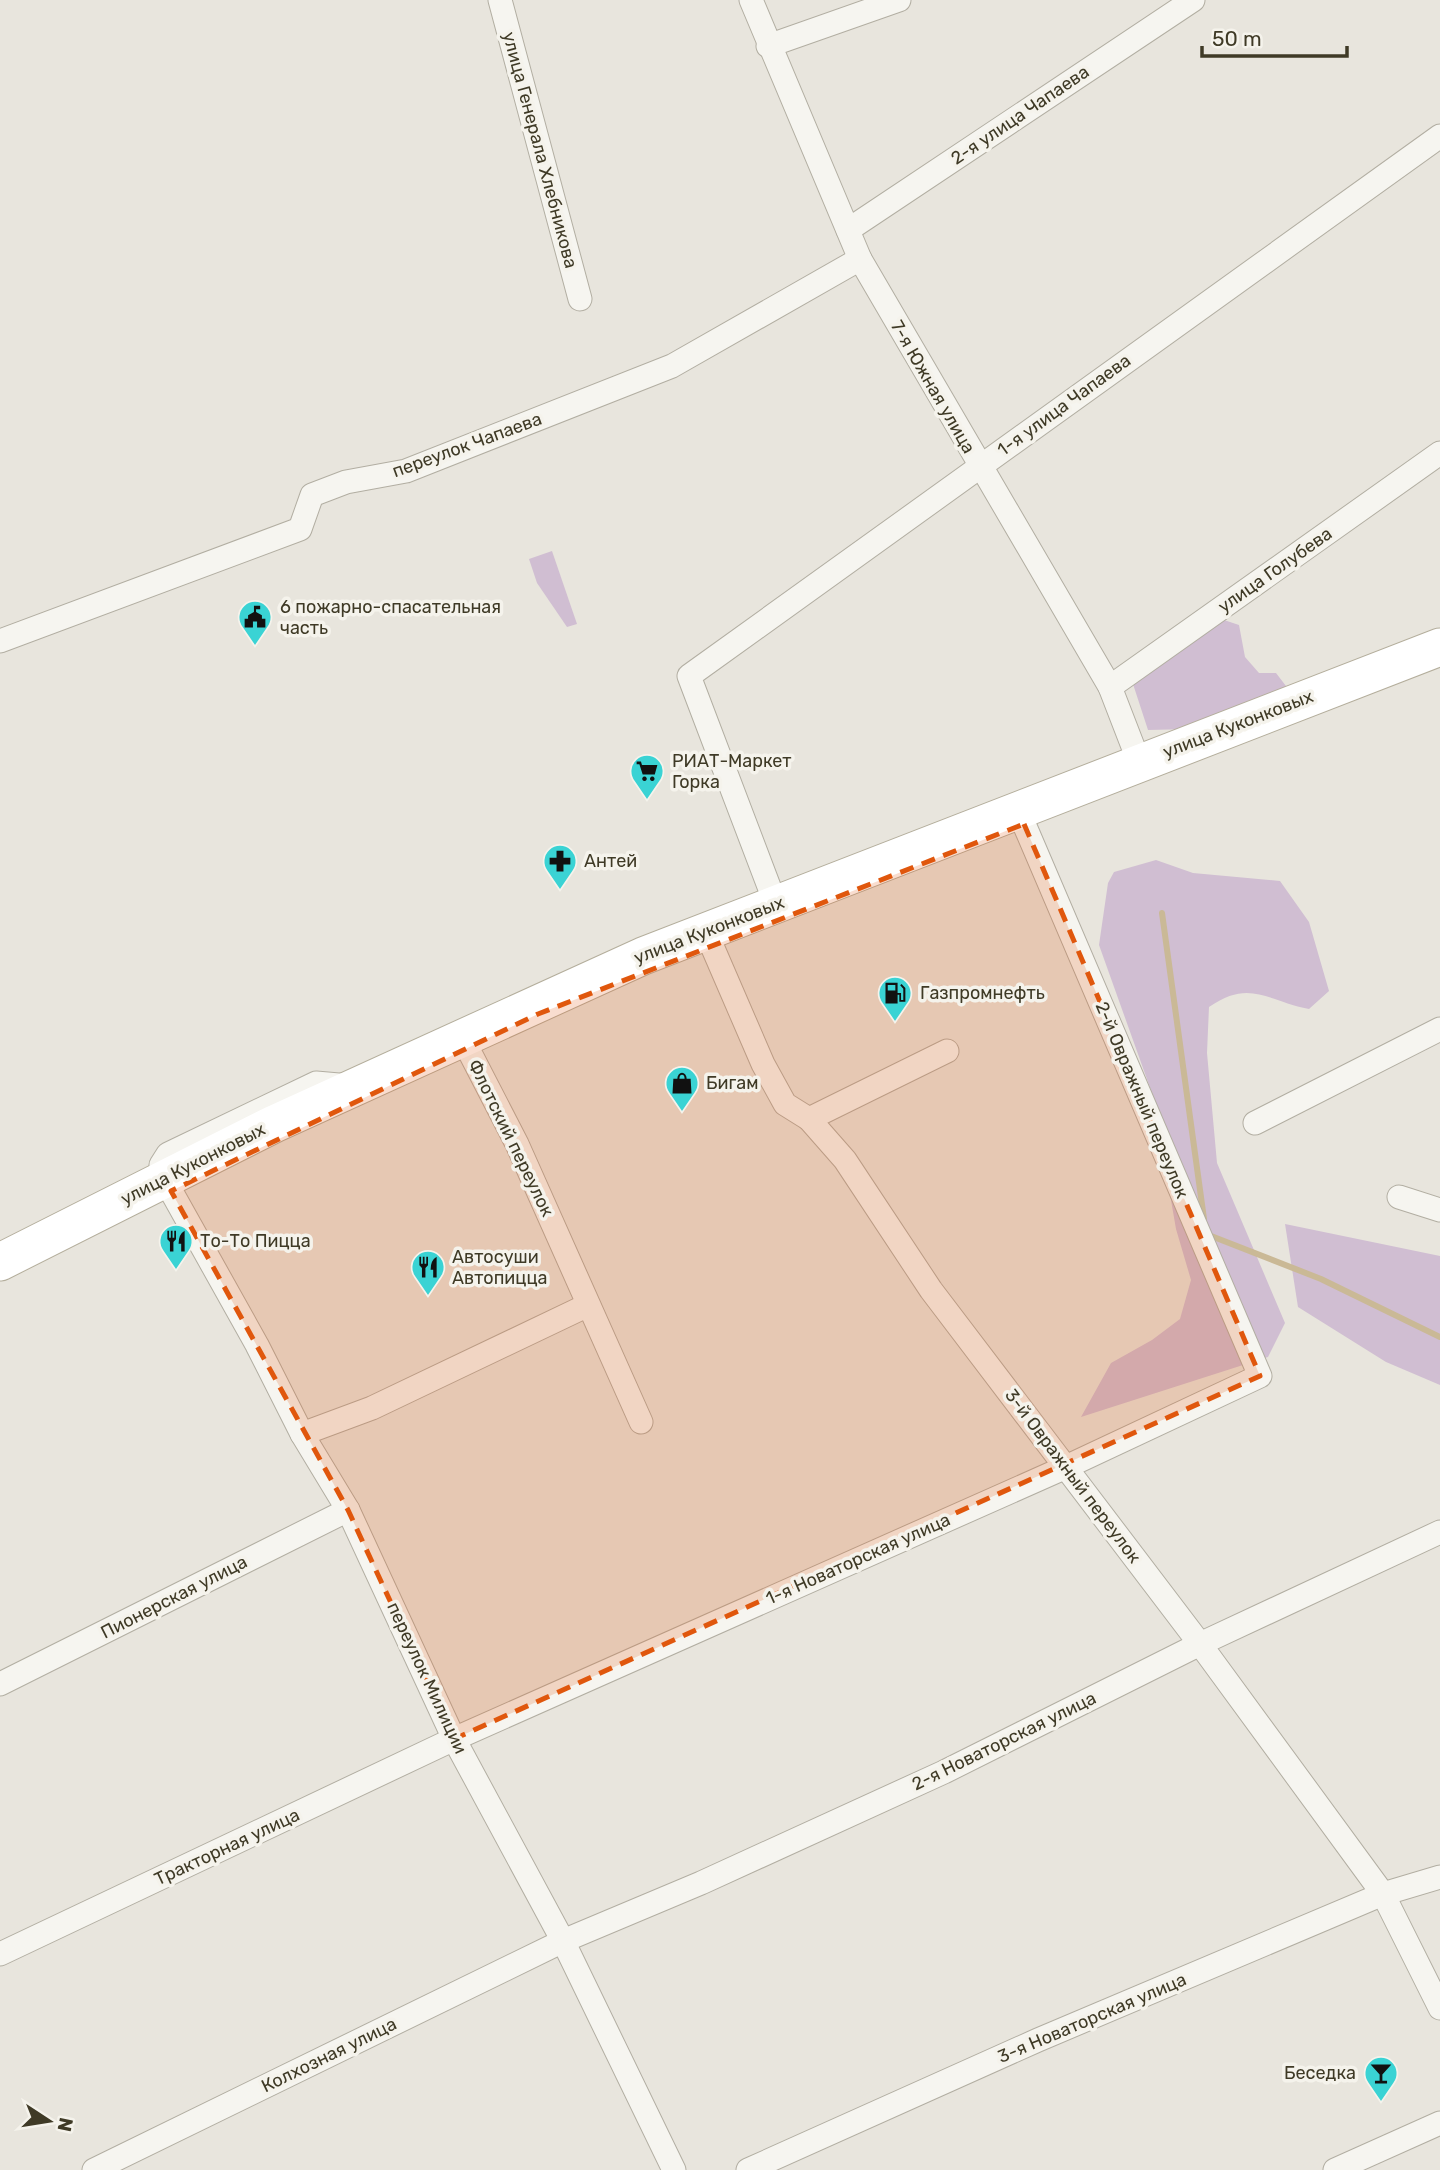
<svg xmlns="http://www.w3.org/2000/svg" width="1440" height="2170" viewBox="0 0 1440 2170" font-family="Rubik,sans-serif">
  <rect width="100%" height="100%" fill="#e8e5dd"/>
  <g fill="#d0bed2">
    <path d="M552,551l25,73 -10,3 -30,-44 -8,-24z"/>
    <path d="M1221,619l18,6 6,32 14,16h17l10,13 -7,11 -88,32 -43,1 -15,-46z"/>
    <path d="M1156,860l37,13 87,8 29,41 20,69 -20,18c-44,-9 -59,-30 -100,-2l-2,46 10,110 68,160 -17,34 -187,60 30,-54 41,-23 28,-21 11,-39 -15,-51 -23,-133 -54,-151 9,-62 6,-11z"/>
    <path d="M1285,1224l155,32v129l-54,-23 -88,-55z"/>
  </g>
  <g fill="none" stroke-linecap="round" stroke-linejoin="round">
    <g stroke="#cab996" stroke-width="6">
      <path d="M1162,913l42,306"/>
      <path d="M1206,1234l115,45 119,58"/>
    </g>
    <defs>
      <g id="street">
        <path d="M500,0l80,299"/>
        <path d="M751,0l109,259 250,428 29,75"/>
        <path d="M768,46l131,-46"/>
        <path d="M848,230l345,-230"/>
        <path d="M0,641l300,-112 12,-34 34,-13 60,-11 266,-105 188,-107"/>
        <path d="M1110,687l330,-234"/>
        <path d="M776,905l-87,-229 751,-540"/>
        <path d="M712,946l51,118 22,40 24,15 36,41 86,130 269,354 183,250 57,114"/>
        <path d="M467,1047l50,97 124,278"/>
        <path d="M809,1119l138,-68"/>
        <path d="M1255,1123l185,-94"/>
        <path d="M164,1177l-3,-12 7,-11 148,-71 34,3"/>
        <path d="M171,1191l86,154 45,89 46,76 106,229 109,202 111,229"/>
        <path d="M1399,1197l41,13"/>
        <path d="M302,1434l70,-26 216,-103"/>
        <path d="M0,1684l348,-174"/>
        <path d="M0,1954l454,-215 612,-272 194,-91 -236,-552"/>
        <path d="M94,2170l469,-229 138,-58 243,-111 256,-128 240,-112"/>
        <path d="M748,2170l290,-130 345,-146 57,-17"/>
        <path d="M1335,2170l105,-47"/>
      </g>
      <path id="primary" d="M0,1262l274,-138 369,-168 797,-309"/>
    </defs>
    <use href="#street" stroke="#b2aea2" stroke-width="25"/>
    <use href="#primary" stroke="#b4ae9c" stroke-width="39"/>
    <use href="#street" stroke="#f6f5f0" stroke-width="23"/>
    <use href="#primary" stroke="#fff" stroke-width="37"/>
  </g>
  <path fill="#e0570d" fill-opacity="0.2" stroke="#e0570d" stroke-width="5" stroke-dasharray="14 9" stroke-linejoin="round" d="M1024,824l236,552 -806,363 -106,-229 -177,-319 367,-177z"/>
  <defs>
    <symbol id="civic-pin" viewBox="-11 -11 22 30"><path d="M0 17L-7.5 6A9.5 9.5 0 1 1 7.5 6Z" fill="#3ad3d4" stroke="#f5f3ec"/><path d="M-.6-6.5H3V-4.5H.6V-3L4-1V1h2V6H-6V1h2V-1L-.6-3ZM-1.2 2.5V6h2.4V2.5Z" fill="#111"/></symbol>
    <symbol id="supermarket-pin" viewBox="-11 -11 22 30"><path d="M0 17L-7.5 6A9.5 9.5 0 1 1 7.5 6Z" fill="#3ad3d4" stroke="#f5f3ec"/><path d="M-6-5.5h2.5l.6 2H6L4.5 2H-2.5L-4.4-4H-6ZM-1.5 3.2a1.3 1.3 0 1 0 .1 0ZM3 3.2a1.3 1.3 0 1 0 .1 0Z" fill="#111"/></symbol>
    <symbol id="pharmacy-pin" viewBox="-11 -11 22 30"><path d="M0 17L-7.5 6A9.5 9.5 0 1 1 7.5 6Z" fill="#3ad3d4" stroke="#f5f3ec"/><path d="M-2-6h4v4h4v4h-4v4h-4v-4h-4v-4h4Z" fill="#111"/></symbol>
    <symbol id="fuel-pin" viewBox="-11 -11 22 30"><path d="M0 17L-7.5 6A9.5 9.5 0 1 1 7.5 6Z" fill="#3ad3d4" stroke="#f5f3ec"/><path d="M-5.5-6h7V0h2V4h1.3V-2.5L3-4.5l.8-.8L6-3V5H2.5V1h-1V6h-7ZM-4.2-4.7v3.2H.2V-4.7Z" fill="#111"/></symbol>
    <symbol id="shop-pin" viewBox="-11 -11 22 30"><path d="M0 17L-7.5 6A9.5 9.5 0 1 1 7.5 6Z" fill="#3ad3d4" stroke="#f5f3ec"/><path d="M-5-2.5h2.3a2.7 3.5 0 0 1 5.4 0H5L5.5 6h-11ZM-1.5-2.5h3a1.5 2.3 0 0 0-3 0Z" fill="#111"/></symbol>
    <symbol id="restaurant-pin" viewBox="-11 -11 22 30"><path d="M0 17L-7.5 6A9.5 9.5 0 1 1 7.5 6Z" fill="#3ad3d4" stroke="#f5f3ec"/><path d="M-5-6h1v4h1v-4h1v4h1v-4h1v5L-1.5 .5V6h-2V.5L-5-1ZM5-6V6H3V1.5H1.5Q1.5-4 5-6Z" fill="#111"/></symbol>
    <symbol id="bar-pin" viewBox="-11 -11 22 30"><path d="M0 17L-7.5 6A9.5 9.5 0 1 1 7.5 6Z" fill="#3ad3d4" stroke="#f5f3ec"/><path d="M-6-5H6L.8 .8V4.5H3.5V6h-7V4.5H-.8V.8Z" fill="#111"/></symbol>
  </defs>
  <g fill-rule="evenodd">
    <use href="#civic-pin" x="236" y="598" width="38" height="52"/>
    <use href="#supermarket-pin" x="628" y="752" width="38" height="52"/>
    <use href="#pharmacy-pin" x="541" y="842" width="38" height="52"/>
    <use href="#fuel-pin" x="876" y="974" width="38" height="52"/>
    <use href="#shop-pin" x="663" y="1064" width="38" height="52"/>
    <use href="#restaurant-pin" x="157" y="1222" width="38" height="52"/>
    <use href="#restaurant-pin" x="409" y="1248" width="38" height="52"/>
    <use href="#bar-pin" x="1362" y="2054" width="38" height="52"/>
  </g>
  <g text-anchor="middle" dominant-baseline="central" stroke-width="7" stroke-linejoin="round" paint-order="stroke">
    <g font-size="18" fill="#3f3a26" stroke="#f5f3ec">
      <text transform="translate(1020 115) rotate(-34)">2-я улица Чапаева</text>
      <text transform="translate(540 150) rotate(75)">улица Генерала Хлебникова</text>
      <text transform="translate(933 387) rotate(60)">7-я Южная улица</text>
      <text transform="translate(1064 405) rotate(-36)">1-я улица Чапаева</text>
      <text transform="translate(467 445) rotate(-20)">переулок Чапаева</text>
      <text transform="translate(1275 570) rotate(-35)">улица Голубева</text>
      <text transform="translate(1238 724) rotate(-21)">улица Куконковых</text>
      <text transform="translate(709 930) rotate(-21)">улица Куконковых</text>
      <text transform="translate(1142 1100) rotate(67)">2-й Овражный переулок</text>
      <text transform="translate(511 1138) rotate(64)">Флотский переулок</text>
      <text transform="translate(193 1164) rotate(-27)">улица Куконковых</text>
      <text transform="translate(1073 1476) rotate(53)">3-й Овражный переулок</text>
      <text transform="translate(858 1559) rotate(-24)">1-я Новаторская улица</text>
      <text transform="translate(174 1597) rotate(-27)">Пионерская улица</text>
      <text transform="translate(427 1678) rotate(65)">переулок Милиции</text>
      <text transform="translate(1004 1741) rotate(-26)">2-я Новаторская улица</text>
      <text transform="translate(227 1847) rotate(-25)">Тракторная улица</text>
      <text transform="translate(1092 2018) rotate(-23)">3-я Новаторская улица</text>
      <text transform="translate(329 2055) rotate(-26)">Колхозная улица</text>
    </g>
    <g font-size="18" fill="#3f3a26" stroke="#f5f3ec" text-anchor="start">
      <text x="280" y="607">6 пожарно-спасательная<tspan x="280" dy="21">часть</tspan></text>
      <text x="672" y="761">РИАТ-Маркет<tspan x="672" dy="21">Горка</tspan></text>
      <text x="584" y="861">Антей</text>
      <text x="920" y="993">Газпромнефть</text>
      <text x="706" y="1083">Бигам</text>
      <text x="200" y="1241">То-То Пицца</text>
      <text x="452" y="1257">Автосуши<tspan x="452" dy="21">Автопицца</tspan></text>
      <text x="1356" y="2073" text-anchor="end">Беседка</text>
    </g>
  </g>
  <g transform="translate(49 2121) rotate(102)" stroke="#f5f3ec" stroke-width="5" paint-order="stroke">
  <path d="M0-5L12 26L0 18L-12 26Z" fill="#3f3a26"/>
  <text y="-10" font-size="19" font-weight="bold" text-anchor="middle" fill="#3f3a26">N</text>
  </g>
  <path d="M1202 46v10h145v-10" fill="none" stroke="#3f3a26" stroke-width="3.5"/>
  <text x="1212" y="46" font-size="21" fill="#3f3a26" stroke="#f5f3ec" stroke-width="5" paint-order="stroke">50 m</text>
</svg>
